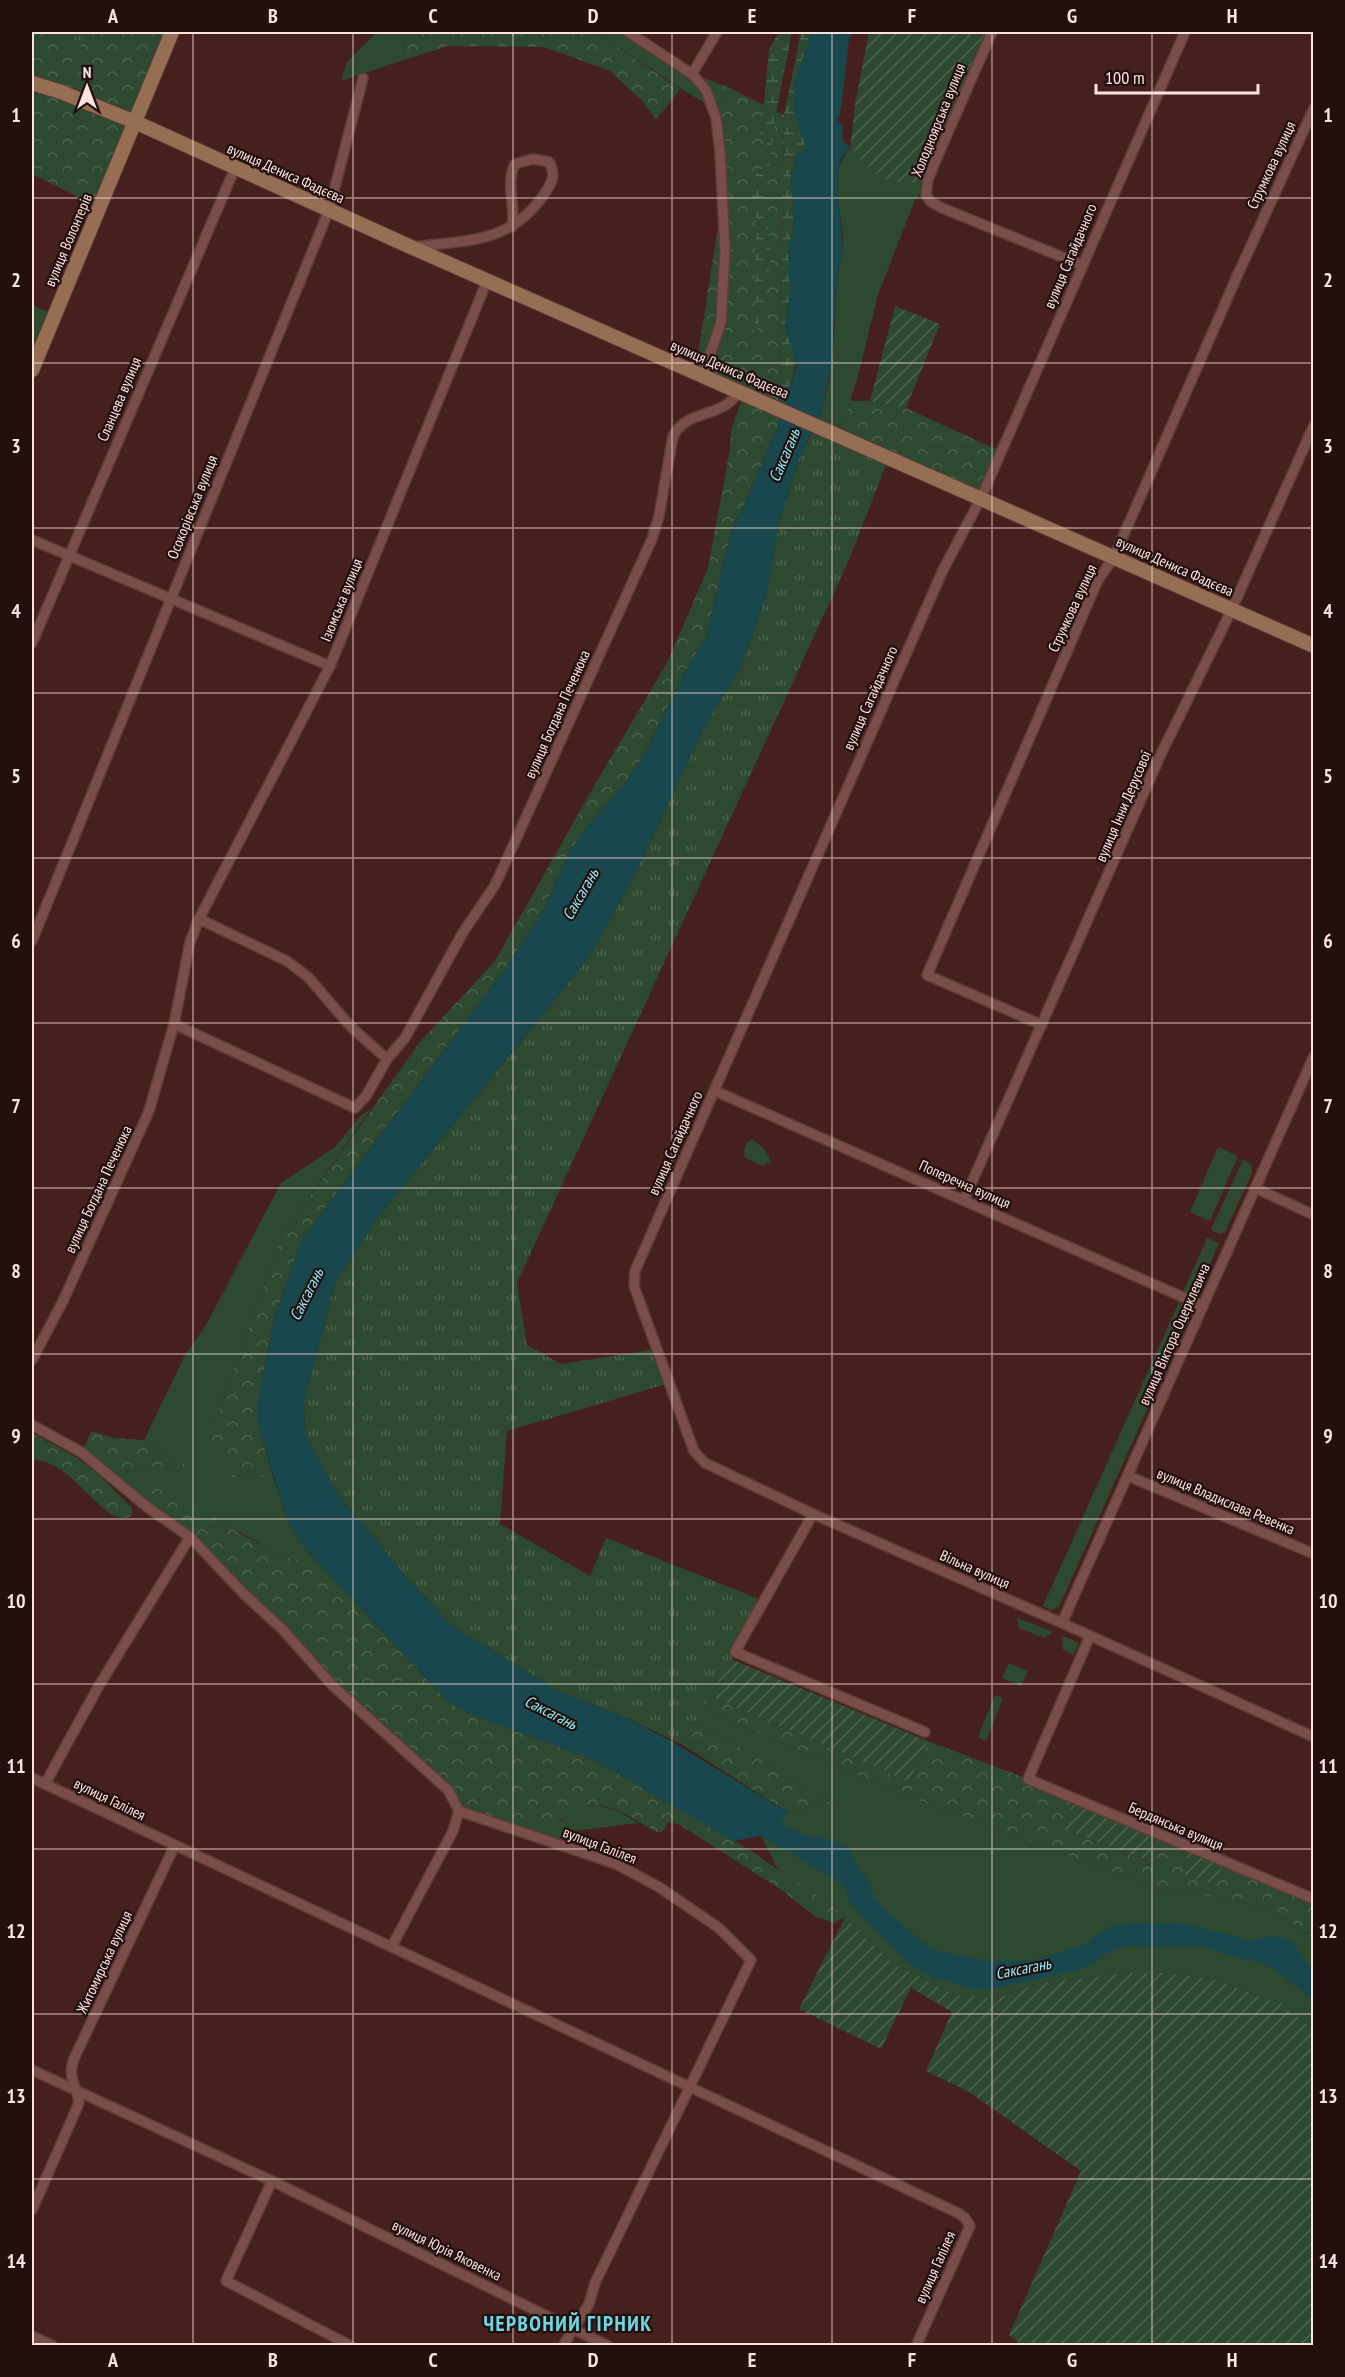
<svg xmlns="http://www.w3.org/2000/svg" width="1345" height="2377" viewBox="0 0 1345 2377" font-family="'PT Sans Narrow',sans-serif">
  <defs>
    <pattern id="forest-crowns" width="20" height="18" patternUnits="userSpaceOnUse" patternTransform="scale(1.5)"><rect width="20" height="18" fill="#2d492f"/><path d="M2 6a3 3 0 1 1 6 0M12 15a3 3 0 1 1 6 0" fill="none" stroke="#4c634d"/></pattern>
    <pattern id="wetland-marsh" width="20" height="14" patternUnits="userSpaceOnUse" patternTransform="scale(1.5)"><rect width="20" height="14" fill="#2d492f"/><path d="M1 5h8M5 5V1M11 12h8M15 12V8" fill="none" stroke="#4c634d"/></pattern>
    <pattern id="park-tufts" width="24" height="20" patternUnits="userSpaceOnUse" patternTransform="scale(1.5)"><rect width="24" height="20" fill="#2d492f"/><path d="M3 7l-1-3M5 7V3M7 7l1-3M15 17l-1-3M17 17v-4M19 17l1-3" fill="none" stroke="#4c634d"/></pattern>
    <pattern id="garden-furrows" width="10" height="10" patternUnits="userSpaceOnUse" patternTransform="scale(1.5)"><rect width="10" height="10" fill="#2d492f"/><path d="M-1 1l2-2M0 10L10 0M9 11l2-2" fill="none" stroke="#4c634d"/></pattern>
  </defs>
  <rect width="100%" height="100%" fill="#46201d"/>
  <g fill="#2d492f">
    <path d="M377,32h28l-1,28 -63,21 6,-19z"/>
    <path d="M596,32h32l64,42 31,11 -5,26 -38,-23z"/>
    <path d="M850,148l16,17 62,15 -2,8 -11,12 -37,95 -20,81 -19,59 -23,-10c19,-41 18,-106 22,-151 1,-9 5,-18 5,-27 1,-31 -17,-74 7,-99z"/>
    <path d="M32,305l16,7 -16,40z"/>
    <path d="M370,1110l-89,127 -67,187 20,54 39,-2 14,44 23,34 -16,6 -20,-8 -57,-33 -91,-30 -20,-17 84,-6 -24,-11 -22,-15 41,-85 21,-30 75,-142 54,-36 27,-33z"/>
    <path d="M752,1140c8,4 19,14 18,23l-7,3 -18,-8c-2,-6 -1,-16 7,-18z"/>
    <path d="M1218,1147l20,9 -28,65 -20,-9z"/>
    <path d="M1243,1159c7,4 9,6 9,14l-27,59 -6,2 -8,-4z"/>
    <path d="M1207,1238l12,5 -24,54 -12,-5z"/>
    <path d="M1179,1302l9,4 2,7 -131,294 -9,3 -7,-4z"/>
    <path d="M1017,1618l36,14 -9,6 -25,-10z"/>
    <path d="M1062,1636l17,7 -6,12 -10,-5z"/>
    <path d="M1009,1663l19,8 -7,15 -19,-8z"/>
    <path d="M995,1695l8,3 -17,43 -8,-4z"/>
    <path d="M703,1709l201,86 256,94 82,12 22,9 23,10 26,19v89l-33,-25 -69,-24 -43,-6h-39l-89,10 -43,15 -41,-3 -65,-33 -46,-45 -68,-49 -16,-32 28,-23 27,-8 21,2 -141,-86z"/>
    <path d="M597,1805l21,6 20,12 -63,8 -22,11 -54,-19 63,-2 18,-14z"/>
  </g>
  <g fill="url(#forest-crowns)">
    <path d="M32,32h128l10,4 -71,171 -67,-33z"/>
    <path d="M405,32h191l84,57 -24,31 -14,-19 -32,-30 -66,-24 -96,-1 -44,14z"/>
    <path d="M723,85l61,30 -4,278 10,-7 -13,42 -34,80 -10,17 -27,112 -23,38 -38,79 -20,29 -38,44 -19,27 -23,53 -40,62 -203,270 -28,81 -16,81v23l15,52 -40,2 -25,-31 6,-23 67,-187 138,-194 76,-82 99,-175 73,-123 41,-95 22,-119 1,-19 13,-37 -49,-20 31,-197 -8,-65z"/>
    <path d="M850,401h20l36,7 96,44 -21,46 -142,-63z"/>
    <path d="M92,1431l21,7 31,2 22,15 25,11 -85,6 -25,-20z"/>
    <path d="M32,1433l44,24 22,17 34,34v8c-3,1 -6,2 -9,2 -25,-1 -54,-60 -91,-58z"/>
    <path d="M148,1485l29,9 71,44 26,14 20,8 16,-6 138,148 20,11 126,47 161,93 11,9 30,18 49,37 -11,6 -18,-6 -36,-28 -100,-64 -12,-3 -4,8 -5,3c-19,-9 -41,-27 -63,-28 -16,-1 -23,11 -37,16 -28,11 -72,-2 -100,-10l-5,-12 -93,-86 -144,-149 -91,-75z"/>
    <path d="M710,1696l200,86 18,-41 100,38 46,21 -11,29 84,32 11,-28 36,16 -9,25 39,-13 89,38v40l-26,-19 -23,-10 -22,-9 -82,-12 -256,-94 -201,-86z"/>
    <path d="M696,1721l143,87 -23,-3 -27,8 -106,-68z"/>
  </g>
  <g fill="url(#wetland-marsh)">
    <path d="M779,32h13l-16,81 -11,87 6,52 -5,49 -12,38 2,-131 -2,-12v-19c2,-3 5,-4 7,-7 7,-10 3,-33 -3,-41l5,-17 6,-63z"/>
    <path d="M801,32h9l-1,11 -14,41v30l10,25v10l-8,5 -2,15 -4,4 3,59 -6,14 3,41 -6,40 12,34 -7,25 -10,7 4,-278z"/>
  </g>
  <g fill="url(#park-tufts)">
    <path d="M62,32h9l13,5 -7,16 -21,-9z"/>
    <path d="M816,425l73,32 -40,103 -332,723 10,62 34,19 96,-15 13,34 -163,48 -7,93 90,52 16,-38 158,63 -81,144 -63,-30 -60,-23 -108,-66 -45,-48 -71,-86 -31,-57 -1,-33 31,-119 44,-67 200,-246 16,-23 40,-73 68,-145 38,-62 25,-70 13,-74 21,-67z"/>
  </g>
  <g fill="url(#garden-furrows)">
    <path d="M869,32h123l-64,148c-40,9 -52,-3 -78,-32l5,-44z"/>
    <path d="M895,306l45,18 -34,84 -36,-7z"/>
    <path d="M731,1659l197,82 -18,41 -200,-86z"/>
    <path d="M1074,1800l84,33 -10,28 -85,-32z"/>
    <path d="M1194,1849l30,12 -9,24 -31,-11z"/>
    <path d="M845,1917l46,45 65,33 41,3 43,-15 89,-10h39l43,6 69,24 33,25v317l-290,1 -14,-11 72,-164 -112,-79 -43,-21 26,-59 -41,-24 -30,61 -82,-40z"/>
  </g>
  <path fill="#18474d" d="M810,32h43l-4,7 -7,63 -4,18 5,7 -1,12 8,9 -8,8 -4,15 -1,13 6,65 -5,23 -7,94 -9,45 -22,45 -21,67 -13,74 -25,70 -38,62 -68,145 -40,73 -16,23 -200,246 -44,67 -31,119 1,33 31,57 71,86 45,48 108,66 60,23 51,26 118,72 -9,9 22,12 27,5 18,8 10,18 7,20 20,24 37,32 16,10 58,11 40,-2 49,-15 26,-18 18,-4h52l70,17 23,-4 18,4 18,26 4,1v33l-39,-31 -16,-7 -26,-6 -31,-10h-75l-21,8 -11,10 -19,7 -84,18 -13,1 -47,-13 -22,-13 -58,-59 -7,-20 -1,-20 -20,-17 -57,-16 -5,4 -28,5 -139,-81 -126,-47 -20,-11 -138,-148 -23,-34 -29,-96v-23l16,-81 28,-81 203,-270 40,-62 23,-53 19,-27 38,-44 20,-29 38,-79 23,-38 27,-112 10,-17 34,-80 20,-63 -12,-38 6,-40 -4,-17 3,-10 -2,-14 6,-14 -3,-59 4,-5 2,-14 8,-5c0,-12 -5,-16 -8,-26 -4,-10 -2,-26 -2,-37 1,-19 14,-36 15,-54z"/>
  <g fill="none" stroke-linecap="round" stroke-linejoin="round">
    <path stroke="#18474d" stroke-width="20" d="M758,1822l98,59 7,10"/>
    <defs>
      <g id="street">
        <path d="M628,32l64,42 25,-42"/>
        <path d="M992,32l-57,130 -7,18 -2,15 5,7 11,6 140,57"/>
        <path d="M1185,32l-204,466 -38,72 -308,701 -1,15 60,165 11,12 108,51 249,109 252,114"/>
        <path d="M692,74l14,16 10,28 4,34 5,99 -4,71 -18,54"/>
        <path d="M413,247c54,-7 96,-3 130,-51 8,-11 14,-21 6,-34l-16,-3 -18,5c-10,18 1,42 -3,63"/>
        <path d="M32,540l298,126"/>
        <path d="M32,643l203,-475"/>
        <path d="M199,919l131,-253 157,-385"/>
        <path d="M32,941l297,-731 34,-132"/>
        <path d="M174,1024l181,84 11,-12 21,-37"/>
        <path d="M1042,1025l-115,-50 171,-395 16,-23 124,-283 76,-166"/>
        <path d="M715,1091l488,215"/>
        <path d="M1255,1188l59,27"/>
        <path d="M964,1200l197,-446 71,-145 82,-184"/>
        <path d="M32,1360l31,-59 86,-190 25,-87 16,-82 9,-23 88,42 21,16 44,51 35,31 18,-21 57,-104 33,-49 17,-37 140,-309 7,-23 14,-80c16,-29 49,-16 66,-45"/>
        <path d="M32,1425l49,27 66,55 43,30 53,56 39,36 51,57 115,104 11,21"/>
        <path d="M1128,1476l186,78"/>
        <path d="M813,1514l-78,138 190,80"/>
        <path d="M1062,1623l252,-567"/>
        <path d="M1090,1636l-62,143 286,120"/>
        <path d="M32,1778l926,435 7,5 5,8 -54,120"/>
        <path d="M45,1784l52,-95 93,-152"/>
        <path d="M459,1811l157,53 43,23 60,41 32,32 -139,288 -17,35 -6,21 -26,42"/>
        <path d="M392,1946l61,-115 6,-20"/>
        <path d="M32,2070l240,111 336,165"/>
        <path d="M272,2181l-46,100 125,65"/>
        <path d="M32,2210l47,-107c-2,-18 -11,-23 -6,-42l101,-214"/>
        <path d="M32,2336l21,10"/>
      </g>
      <g id="secondary">
        <path d="M32,83l29,9 74,30 276,125 903,399"/>
        <path d="M32,370l140,-338"/>
      </g>
    </defs>
    <use href="#street" stroke="#5d3c3a" stroke-width="12"/>
    <use href="#secondary" stroke="#5d3c3a" stroke-width="16"/>
    <use href="#street" stroke="#794e49" stroke-width="9"/>
    <use href="#secondary" stroke="#966e54" stroke-width="14"/>
  </g>
  <path fill="none" stroke="#fde2df" stroke-width="1.5" stroke-opacity="0.55" d="M193,32v2314M353,32v2314M513,32v2314M672,32v2314M832,32v2314M992,32v2314M1152,32v2314M32,198h1282M32,363h1282M32,528h1282M32,693h1282M32,858h1282M32,1023h1282M32,1188h1282M32,1354h1282M32,1519h1282M32,1684h1282M32,1849h1282M32,2014h1282M32,2179h1282"/>
  <g text-anchor="middle" dominant-baseline="central" stroke-width="4.5" stroke-linejoin="round" paint-order="stroke">
    <g font-size="15" fill="#fde2df" stroke="#21100e">
      <text transform="translate(938 120) rotate(-68)">Холодноярська вулиця</text>
      <text transform="translate(1271 165) rotate(-65)">Струмкова вулиця</text>
      <text transform="translate(286 173) rotate(24)">вулиця Дениса Фадєєва</text>
      <text transform="translate(68 240) rotate(-67)">вулиця Волонтерів</text>
      <text transform="translate(1070 256) rotate(-67)">вулиця Сагайдачного</text>
      <text transform="translate(730 369) rotate(23)">вулиця Дениса Фадєєва</text>
      <text transform="translate(119 399) rotate(-67)">Сланцева вулиця</text>
      <text transform="translate(192 507) rotate(-68)">Осокорівська вулиця</text>
      <text transform="translate(1175 566) rotate(24)">вулиця Дениса Фадєєва</text>
      <text transform="translate(341 600) rotate(-68)">Ізюмська вулиця</text>
      <text transform="translate(1072 608) rotate(-65)">Струмкова вулиця</text>
      <text transform="translate(870 698) rotate(-66)">вулиця Сагайдачного</text>
      <text transform="translate(557 714) rotate(-66)">вулиця Богдана Печенюка</text>
      <text transform="translate(1123 806) rotate(-67)">вулиця Інни Дерусової</text>
      <text transform="translate(675 1143) rotate(-66)">вулиця Сагайдачного</text>
      <text transform="translate(965 1184) rotate(24)">Поперечна вулиця</text>
      <text transform="translate(98 1189) rotate(-65)">вулиця Богдана Печенюка</text>
      <text transform="translate(1174 1334) rotate(-66)">вулиця Віктора Оцерклевича</text>
      <text transform="translate(1226 1501) rotate(23)">вулиця Владислава Ревенка</text>
      <text transform="translate(975 1569) rotate(24)">Вільна вулиця</text>
      <text transform="translate(110 1799) rotate(26)">вулиця Галілея</text>
      <text transform="translate(1176 1826) rotate(23)">Бердянська вулиця</text>
      <text transform="translate(600 1845) rotate(21)">вулиця Галілея</text>
      <text transform="translate(104 1962) rotate(-65)">Житомирська вулиця</text>
      <text transform="translate(447 2250) rotate(26)">вулиця Юрія Яковенка</text>
      <text transform="translate(935 2267) rotate(-66)">вулиця Галілея</text>
    </g>
    <g font-size="16" font-style="italic" fill="#8eeefa" stroke="#21100e">
      <text transform="translate(784 455) rotate(-67)">Саксагань</text>
      <text transform="translate(580 894) rotate(-60)">Саксагань</text>
      <text transform="translate(306 1294) rotate(-63)">Саксагань</text>
      <text transform="translate(551 1712) rotate(27)">Саксагань</text>
      <text transform="translate(1023 1968) rotate(-11)">Саксагань</text>
    </g>
    <g font-size="21" font-weight="bold" letter-spacing="1.5" fill="#6dd8e4" stroke="#21100e">
      <text x="568" y="2323">ЧЕРВОНИЙ ГІРНИК</text>
    </g>
  </g>
  <rect width="1345" height="2377" fill="none" stroke="#21100e" stroke-width="66"/>
  <g transform="translate(87 87)" stroke="#21100e" stroke-width="4.5" paint-order="stroke">
  <path d="M0-4.5L10 22L0 15L-10 22Z" fill="#fde2df"/>
  <text y="-9" font-size="16" font-weight="bold" text-anchor="middle" fill="#fde2df">N</text>
  </g>
  <path d="M1096 84v9h162v-9" fill="none" stroke="#fde2df" stroke-width="3"/>
  <text x="1105" y="84" font-size="18" fill="#fde2df" stroke="#21100e" stroke-width="4.5" paint-order="stroke">100 m</text>
  <rect x="33" y="33" width="1279" height="2311" fill="none" stroke="#fde2df" stroke-width="2"/>
  <g font-size="20" text-anchor="middle" font-weight="bold" fill="#fde2df">
    <text x="113" y="23">A</text>
    <text x="273" y="23">B</text>
    <text x="433" y="23">C</text>
    <text x="593" y="23">D</text>
    <text x="752" y="23">E</text>
    <text x="912" y="23">F</text>
    <text x="1072" y="23">G</text>
    <text x="1232" y="23">H</text>
    <text x="16" y="122">1</text>
    <text x="1328" y="122">1</text>
    <text x="16" y="287">2</text>
    <text x="1328" y="287">2</text>
    <text x="16" y="453">3</text>
    <text x="1328" y="453">3</text>
    <text x="16" y="618">4</text>
    <text x="1328" y="618">4</text>
    <text x="16" y="783">5</text>
    <text x="1328" y="783">5</text>
    <text x="16" y="948">6</text>
    <text x="1328" y="948">6</text>
    <text x="16" y="1113">7</text>
    <text x="1328" y="1113">7</text>
    <text x="16" y="1278">8</text>
    <text x="1328" y="1278">8</text>
    <text x="16" y="1443">9</text>
    <text x="1328" y="1443">9</text>
    <text x="16" y="1608">10</text>
    <text x="1328" y="1608">10</text>
    <text x="16" y="1773">11</text>
    <text x="1328" y="1773">11</text>
    <text x="16" y="1938">12</text>
    <text x="1328" y="1938">12</text>
    <text x="16" y="2103">13</text>
    <text x="1328" y="2103">13</text>
    <text x="16" y="2268">14</text>
    <text x="1328" y="2268">14</text>
    <text x="113" y="2367">A</text>
    <text x="273" y="2367">B</text>
    <text x="433" y="2367">C</text>
    <text x="593" y="2367">D</text>
    <text x="752" y="2367">E</text>
    <text x="912" y="2367">F</text>
    <text x="1072" y="2367">G</text>
    <text x="1232" y="2367">H</text>
  </g>
</svg>
